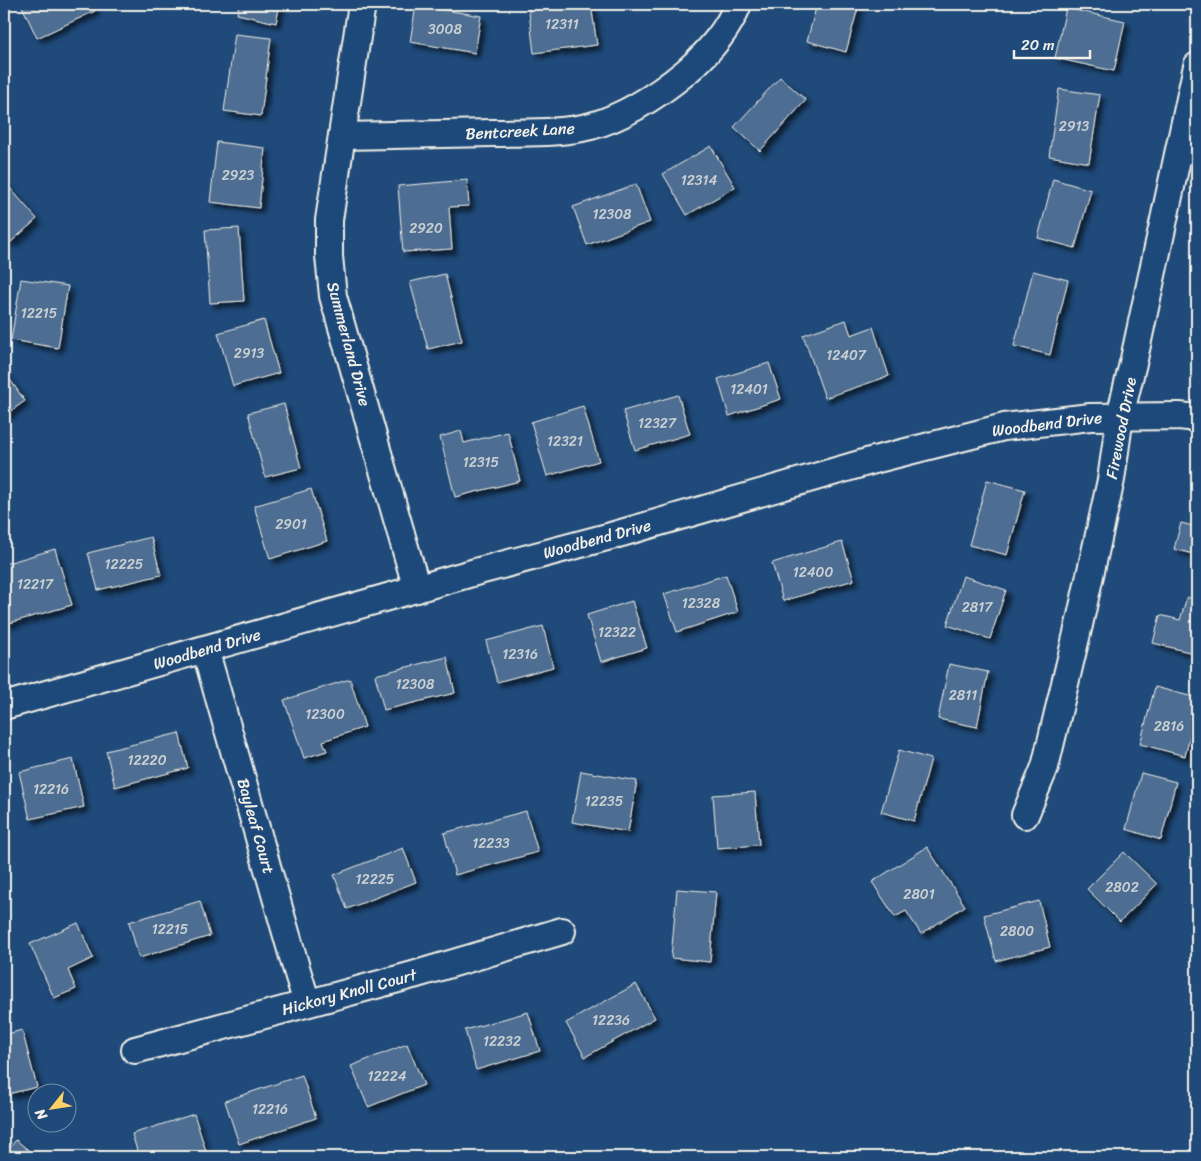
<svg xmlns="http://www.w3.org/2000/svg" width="1201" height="1161" viewBox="0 0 1201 1161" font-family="Sriracha,sans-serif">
  <defs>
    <filter id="shadow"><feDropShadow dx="4.5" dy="4.5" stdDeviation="2.5" flood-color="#0009"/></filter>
  </defs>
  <rect width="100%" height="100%" fill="#1f4a7a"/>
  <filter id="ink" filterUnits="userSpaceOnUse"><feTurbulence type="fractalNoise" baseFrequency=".02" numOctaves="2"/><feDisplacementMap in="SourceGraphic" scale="10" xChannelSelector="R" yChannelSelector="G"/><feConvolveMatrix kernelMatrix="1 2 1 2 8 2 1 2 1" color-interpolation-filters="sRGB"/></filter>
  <g filter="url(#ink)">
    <g fill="#4d6e92" stroke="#f4f1e8" filter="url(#shadow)">
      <path d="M21,4h71l3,7 -58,27z"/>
      <path d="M239,4h41l-4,19 -39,-9z"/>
      <path d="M528,4h63l6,41 -63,8z"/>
      <path d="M817,4h42l-13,48 -39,-11z"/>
      <path d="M416,5l65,11 -6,37 -65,-11z"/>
      <path d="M1066,8l59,13 -11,50 -59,-13z"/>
      <path d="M235,34l36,4 -10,78 -37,-5z"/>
      <path d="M780,77l26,23 -46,51 -26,-24z"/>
      <path d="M1059,89l41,6 -11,68 -40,-7z"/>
      <path d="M217,142l48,6 -6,60 -49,-6z"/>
      <path d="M711,146l24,41 -48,28 -24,-41z"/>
      <path d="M1053,179l38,11 -16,58 -37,-10z"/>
      <path d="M467,180l2,26 -20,1 3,42 -49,3 -5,-66z"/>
      <path d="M4,181l33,38 -27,24 -6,-6z"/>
      <path d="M636,184l14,38 -63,23 -14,-38z"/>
      <path d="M239,228l5,73 -34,2 -5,-73z"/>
      <path d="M1033,271l35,9 -18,75 -36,-9z"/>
      <path d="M445,274l17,67 -34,8 -18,-67z"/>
      <path d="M21,279l47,7 -10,62 -47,-8z"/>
      <path d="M264,320l15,53 -46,13 -15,-53z"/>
      <path d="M846,320l5,15 22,-8 16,49 -64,22 -22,-63z"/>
      <path d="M769,363l12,36 -52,17 -11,-37z"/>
      <path d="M4,371l21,30 -21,15z"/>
      <path d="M678,395l12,39 -55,16 -12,-39z"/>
      <path d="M284,404l17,64 -36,9 -17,-64z"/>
      <path d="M583,406l16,55 -52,15 -16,-54z"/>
      <path d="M461,431l3,12 44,-11 12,49 -65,16 -15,-60z"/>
      <path d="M987,480l38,10 -18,65 -38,-10z"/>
      <path d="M311,489l16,52 -57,18 -16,-53z"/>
      <path d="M1181,523l16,4v28l-23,-6z"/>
      <path d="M151,537l10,38 -63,15 -10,-37z"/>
      <path d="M842,542l12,38 -71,21 -11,-38z"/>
      <path d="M55,549l17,56 -66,19 -2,-6v-54z"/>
      <path d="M726,575l12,37 -61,20 -13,-38z"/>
      <path d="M963,576l43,14 -16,49 -43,-14z"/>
      <path d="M1187,597l10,3v54l-44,-11 7,-28 20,5z"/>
      <path d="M632,601l15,47 -46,14 -14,-47z"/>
      <path d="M543,626l10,41 -56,15 -11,-41z"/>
      <path d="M447,657l8,36 -71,17 -9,-35z"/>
      <path d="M949,664l39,8 -11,55 -39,-8z"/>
      <path d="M350,679l15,48 -42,14 4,10 -23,7 -20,-58z"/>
      <path d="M1155,687l42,11v11l-12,47 -45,-12z"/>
      <path d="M179,733l9,35 -73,19 -9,-36z"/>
      <path d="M899,750l32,9 -17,62 -33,-9z"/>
      <path d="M73,759l11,48 -54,12 -11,-47z"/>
      <path d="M581,771l56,10 -9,51 -56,-10z"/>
      <path d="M1141,773l35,9 -15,58 -35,-11z"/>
      <path d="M755,792l4,53 -42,3 -4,-53z"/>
      <path d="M526,811l12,41 -83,23 -11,-42z"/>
      <path d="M927,847l38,59 -44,28 -15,-23 -11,6 -23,-35z"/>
      <path d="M403,848l13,34 -69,27 -13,-34z"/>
      <path d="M1124,852l33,32 -37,38 -33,-33z"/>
      <path d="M677,889l39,3 -6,70 -39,-4z"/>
      <path d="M200,901l10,35 -71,22 -10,-36z"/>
      <path d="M1039,901l11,46 -54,14 -12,-46z"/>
      <path d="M78,923l15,35 -25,12 8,19 -22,9 -24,-54z"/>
      <path d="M636,984l19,34 -70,39 -19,-34z"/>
      <path d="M528,1012l12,39 -64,19 -11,-40z"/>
      <path d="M22,1030l15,57 -29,7 -4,-14v-45z"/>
      <path d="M407,1044l17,41 -56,22 -17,-41z"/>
      <path d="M302,1075l14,43 -77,26 -14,-43z"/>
      <path d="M194,1114l12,37 -21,6h-46l-7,-23z"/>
      <path d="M16,1140l21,17h-33v-2z"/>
    </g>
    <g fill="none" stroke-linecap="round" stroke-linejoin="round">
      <defs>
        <g id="street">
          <path d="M362,4l-33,216v36l4,40 84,293"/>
          <path d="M342,136c50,-1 101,-2 151,-3 33,-1 67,1 98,-7 36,-10 67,-31 95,-54 22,-19 42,-41 52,-68"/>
          <path d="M205,649l90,315 12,39"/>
          <path d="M4,706l475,-135 132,-35 263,-76 130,-33 86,-10 89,-1 18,2"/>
          <path d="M1025,815l20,-48 34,-142 32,-145 9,-64 14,-57 63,-293"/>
          <path d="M135,1050l278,-75 149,-44"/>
        </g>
      </defs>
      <use href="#street" stroke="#f4f1e8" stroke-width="30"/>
      <use href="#street" stroke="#1f4a7a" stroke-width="26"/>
    </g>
  </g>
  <g text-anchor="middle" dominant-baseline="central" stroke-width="4.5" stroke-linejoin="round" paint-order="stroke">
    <g font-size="14" fill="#cad0d2">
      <text x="562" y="24">12311</text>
      <text x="445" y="29">3008</text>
      <text x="1074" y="126">2913</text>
      <text x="238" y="175">2923</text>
      <text x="699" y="180">12314</text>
      <text x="612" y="214">12308</text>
      <text x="426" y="228">2920</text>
      <text x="39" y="313">12215</text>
      <text x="249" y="353">2913</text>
      <text x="846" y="355">12407</text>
      <text x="749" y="389">12401</text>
      <text x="657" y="423">12327</text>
      <text x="565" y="441">12321</text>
      <text x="481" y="462">12315</text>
      <text x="291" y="524">2901</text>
      <text x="124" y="564">12225</text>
      <text x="813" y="572">12400</text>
      <text x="35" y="584">12217</text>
      <text x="701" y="603">12328</text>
      <text x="977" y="607">2817</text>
      <text x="617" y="632">12322</text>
      <text x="520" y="654">12316</text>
      <text x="415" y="684">12308</text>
      <text x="963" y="695">2811</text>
      <text x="325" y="714">12300</text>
      <text x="1169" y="726">2816</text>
      <text x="147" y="760">12220</text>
      <text x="51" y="789">12216</text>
      <text x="604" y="801">12235</text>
      <text x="491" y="843">12233</text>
      <text x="375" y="879">12225</text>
      <text x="1122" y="887">2802</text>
      <text x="919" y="894">2801</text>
      <text x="170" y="929">12215</text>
      <text x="1017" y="931">2800</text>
      <text x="611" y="1020">12236</text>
      <text x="502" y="1041">12232</text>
      <text x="387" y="1076">12224</text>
      <text x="270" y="1109">12216</text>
    </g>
    <g font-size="16" fill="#f4f1e8" stroke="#1f4a7a">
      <text transform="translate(520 131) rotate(-3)">Bentcreek Lane</text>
      <text transform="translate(349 344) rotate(75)">Summerland Drive</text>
      <text transform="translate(1047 424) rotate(-7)">Woodbend Drive</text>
      <text transform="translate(1121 428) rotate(-79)">Firewood Drive</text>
      <text transform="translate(597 539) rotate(-15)">Woodbend Drive</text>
      <text transform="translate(207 649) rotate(-16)">Woodbend Drive</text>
      <text transform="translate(256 826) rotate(74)">Bayleaf Court</text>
      <text transform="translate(349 992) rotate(-15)">Hickory Knoll Court</text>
    </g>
  </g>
  <rect width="1201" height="1161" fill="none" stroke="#1f4a7a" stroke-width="20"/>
  <rect x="10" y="10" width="1181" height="1141" fill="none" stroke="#f4f1e8" stroke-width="2" filter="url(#ink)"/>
  <g transform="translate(52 1108) rotate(240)"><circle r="24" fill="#1f4a7a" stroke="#748da6"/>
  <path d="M0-4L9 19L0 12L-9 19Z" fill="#ffd166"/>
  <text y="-8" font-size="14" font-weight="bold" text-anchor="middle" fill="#f4f1e8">N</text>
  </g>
  <path d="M1014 50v8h76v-8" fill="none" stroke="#f4f1e8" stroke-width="2.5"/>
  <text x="1021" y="50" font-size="15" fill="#f4f1e8" stroke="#1f4a7a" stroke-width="4" paint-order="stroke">20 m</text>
</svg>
